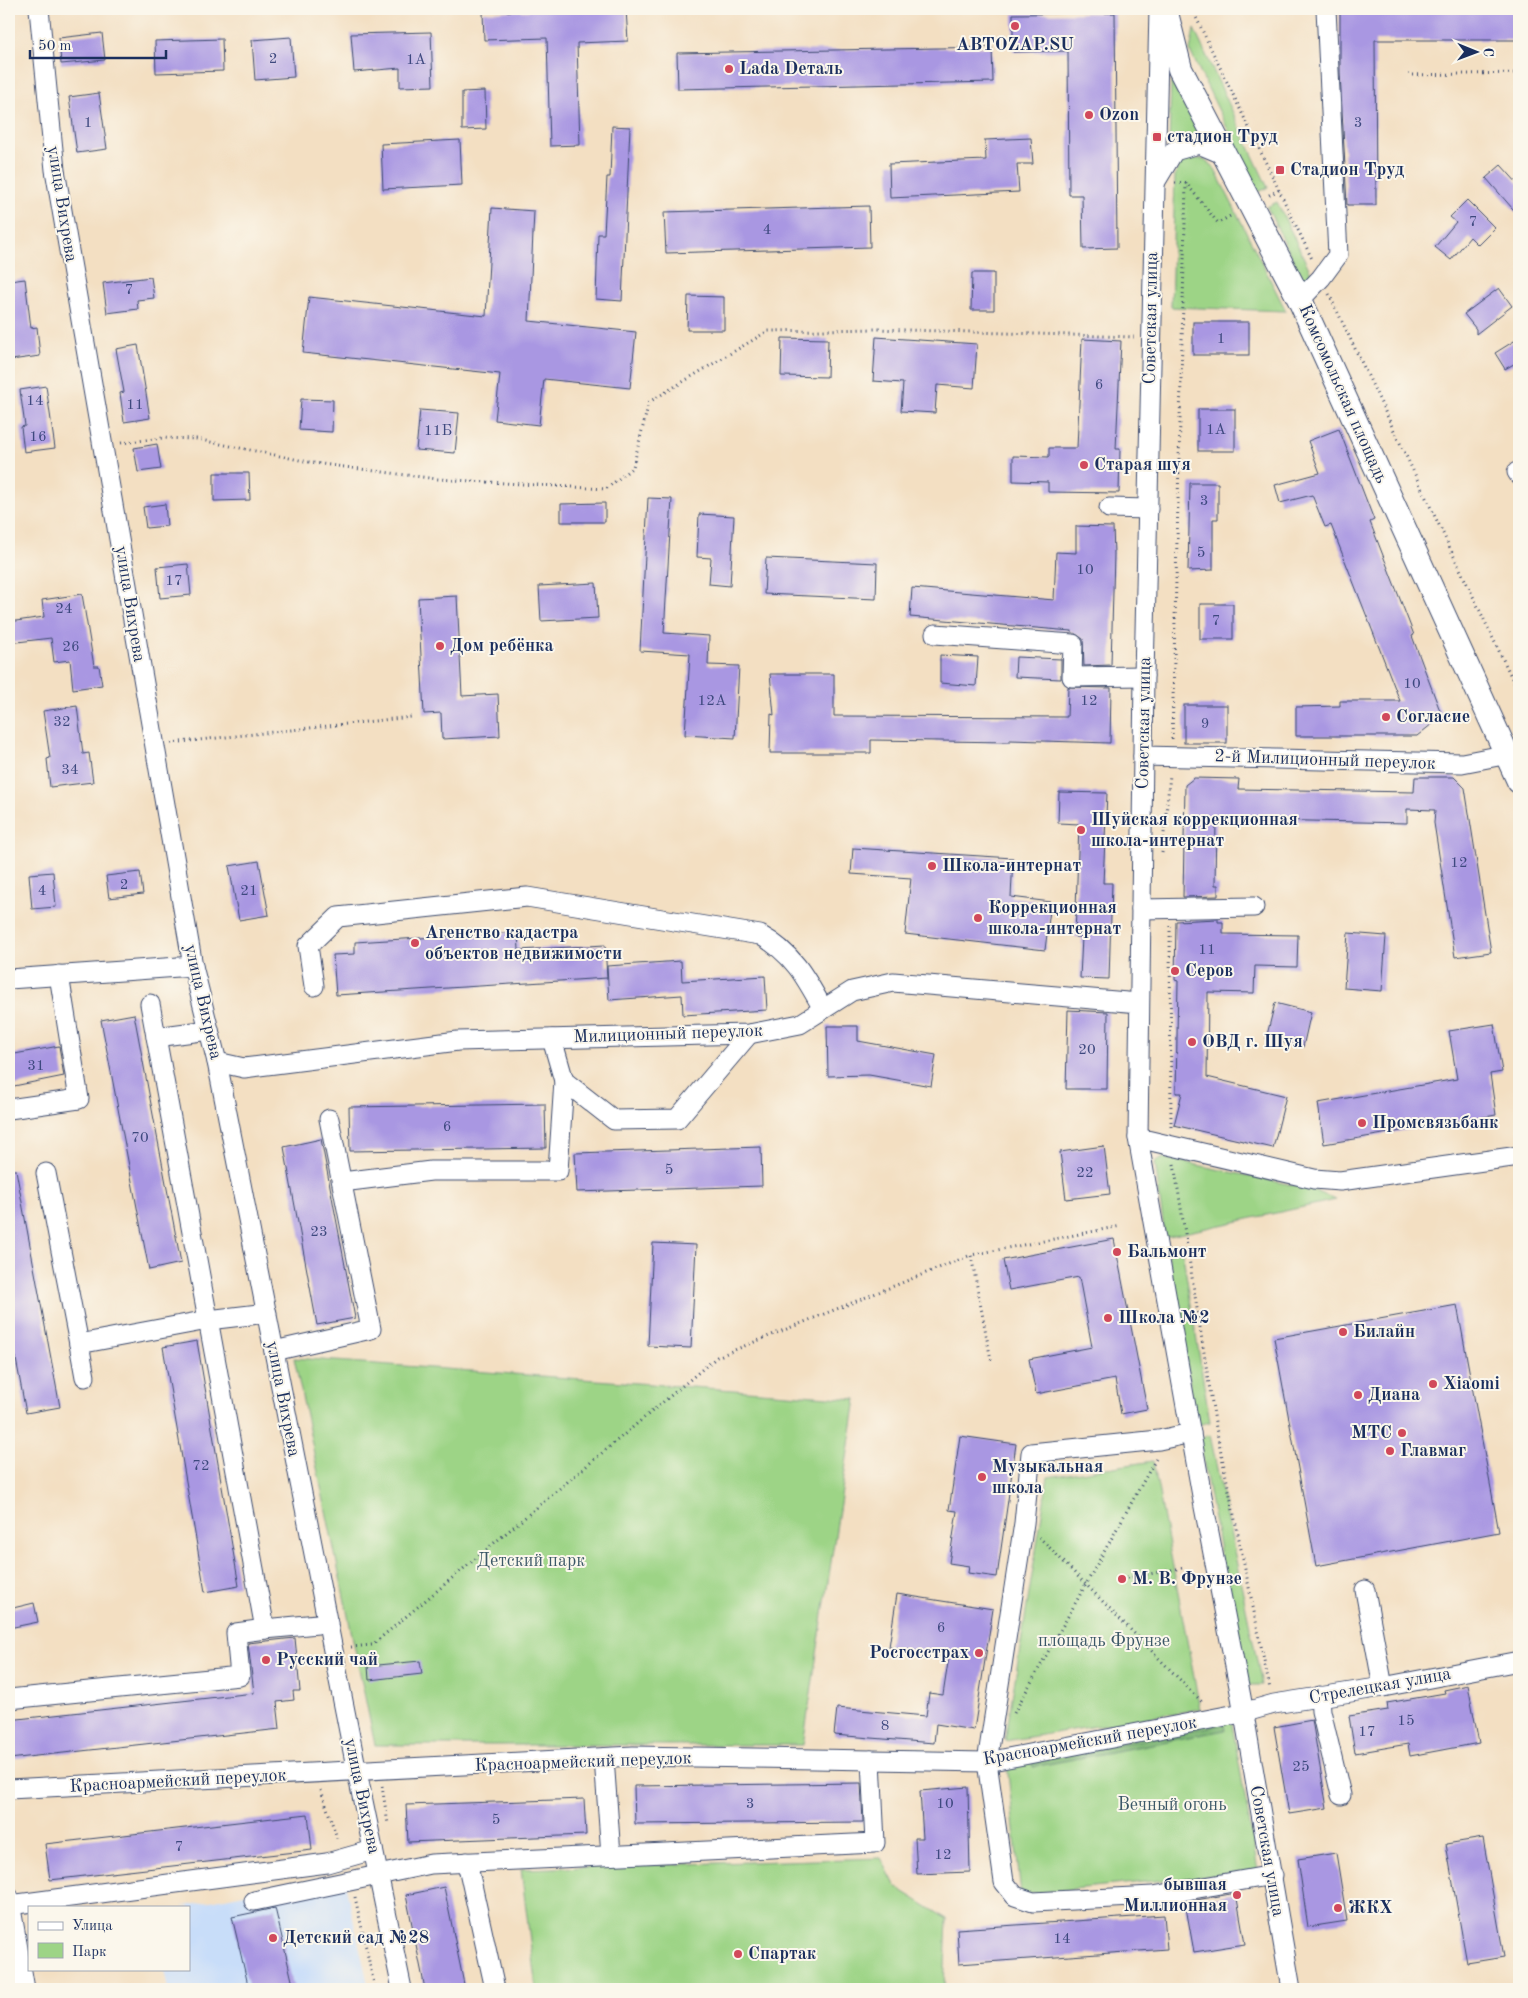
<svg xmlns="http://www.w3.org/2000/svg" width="1528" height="1998" viewBox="0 0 1528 1998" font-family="'Old Standard TT',serif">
  <rect width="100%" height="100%" fill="#fbf7ec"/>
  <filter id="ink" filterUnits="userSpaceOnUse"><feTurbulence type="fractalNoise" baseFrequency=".02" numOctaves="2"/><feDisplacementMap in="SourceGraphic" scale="10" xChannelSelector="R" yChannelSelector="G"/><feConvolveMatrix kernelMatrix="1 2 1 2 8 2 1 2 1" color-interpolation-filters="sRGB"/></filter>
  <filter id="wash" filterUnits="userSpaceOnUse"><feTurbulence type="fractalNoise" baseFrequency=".0096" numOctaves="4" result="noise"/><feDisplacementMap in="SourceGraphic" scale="20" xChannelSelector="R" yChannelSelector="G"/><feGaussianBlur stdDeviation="1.12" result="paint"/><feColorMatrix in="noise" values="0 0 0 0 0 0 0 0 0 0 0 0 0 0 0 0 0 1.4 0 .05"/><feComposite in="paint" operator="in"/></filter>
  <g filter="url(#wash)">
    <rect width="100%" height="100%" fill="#f3dfc2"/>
    <path fill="#c8ddf9" d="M343,1874l26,115h-201l-4,-20h25v-62h-8z"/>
    <g fill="#9dd486" stroke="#5c8272">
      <path d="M1194,29l74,159 -10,4 -68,-141z"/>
      <path d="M1171,81l29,54 -22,4 -9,8z"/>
      <path d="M1192,159h12l9,7 73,145 -115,-4 4,-131 5,-12z"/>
      <path d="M1277,202l36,75 -7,9 -39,-79z"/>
      <path d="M1164,1158l147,31 25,11 -171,37 -10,-75z"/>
      <path d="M1181,1243l29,179 -13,3 -30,-178z"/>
      <path d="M294,1358l562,41 -53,346h-428z"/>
      <path d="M1210,1435l52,250h-17l-46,-247z"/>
      <path d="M1153,1461l47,248 -195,32 43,-264z"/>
      <path d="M1231,1718l27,153 -237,23 -14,-130z"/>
      <path d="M881,1858l15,29 51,32 -3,70h-408l-15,-120z"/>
    </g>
    <path fill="#7eb673" stroke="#4c7268" d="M1224,1724l1,6 -192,37 -2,-6z"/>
    <g id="blocks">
      <g fill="#a997e2">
        <path d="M588,9h38l2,32 -51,2 3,102 -30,1 -3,-108 -63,2 -1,-28z"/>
        <path d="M1340,9h179v31h-144l1,165h-29l-7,-133z"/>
        <path d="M1115,13l2,235 -34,1 -1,-54h-13l-1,-144 -55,1v-38z"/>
        <path d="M431,32l2,54 -33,1v-19l-46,4 -3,-38z"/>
        <path d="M102,33l3,27 -44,4 -2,-26z"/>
        <path d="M291,37l3,40 -39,3 -3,-40z"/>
        <path d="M222,39l1,32 -67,2 -1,-32z"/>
        <path d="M992,47l1,35 -315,7 -1,-36z"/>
        <path d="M485,91l1,38 -24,1v-38z"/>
        <path d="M99,93l8,56 -30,4 -8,-56z"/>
        <path d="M612,126l18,1 -8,174 -26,-2 2,-65h6l3,-57h3z"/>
        <path d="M1031,138l2,26h-16l2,28 -129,6 -1,-34 97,-4 -1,-20z"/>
        <path d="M460,140l2,45 -79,4 -2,-45z"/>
        <path d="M1501,165l18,20v31l-33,-38z"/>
        <path d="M1467,200l28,28 -17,17 -8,-8 -19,23 -16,-13 21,-25 -6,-5z"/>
        <path d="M869,206l1,41 -204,6 -2,-41z"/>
        <path d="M492,208l42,3 -5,110 107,11 -6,56 -86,-9 -5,46 -44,-5 5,-46 -197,-21 6,-56 177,19z"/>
        <path d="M972,273h22v37h-23z"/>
        <path d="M151,277l3,21 -17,2 1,9 -31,4 -4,-30z"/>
        <path d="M25,279l6,49 6,-1 3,29 -29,4 -2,-17v-62z"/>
        <path d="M1499,288l13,18 -36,28v-5l-12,-15z"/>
        <path d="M688,296l36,1v33h-37z"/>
        <rect x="1193" y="322" width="56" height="33"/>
        <path d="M876,337l101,7 -3,44 -37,-3 -2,28 -34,-2 2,-28 -30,-2z"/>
        <path d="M782,338l46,1 -1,38 -46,-1z"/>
        <path d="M1519,338v23l-14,8 -10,-16z"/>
        <path d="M1082,339l39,2 -5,108h4l-1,44 -71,-1v-10l-35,-1v-25l36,1v-9h28z"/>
        <path d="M138,345l12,73 -26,4 -4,-29 4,-1 -8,-43z"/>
        <path d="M46,386l9,62 -31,4 -3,-25 4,-1 -5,-36z"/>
        <path d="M301,399l32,1 -1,32 -33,-2z"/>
        <rect x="1198" y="409" width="37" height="42"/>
        <path d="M420,410l39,3 -4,40 -39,-3z"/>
        <path d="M1339,429l35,91 -4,2 44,113 -2,1 30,80 -25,20h-121v-29l44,-1v-5h60l-69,-176 -6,2 -13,-32 -32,8 -5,-18 45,-12 -12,-32z"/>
        <path d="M157,444l4,25 -23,3 -4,-24z"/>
        <path d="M214,473h35l1,27 -36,1z"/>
        <path d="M1190,483h28v36h-5v51l-25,1z"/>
        <path d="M648,498l24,1 -8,134 45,3 -1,29 31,1 -4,72 -50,-3 5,-81 -50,-3z"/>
        <path d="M605,503v19h-44v-18z"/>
        <path d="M165,504l2,22 -21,2 -3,-21z"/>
        <path d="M699,514l35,2 -4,70 -21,-2 2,-26 -14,-1z"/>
        <path d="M1076,526l37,1 1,27 -3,111 -27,1 -1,-27 -12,-8 -161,-14 2,-29 142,12 2,-48 20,1z"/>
        <path d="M766,558l111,5 -1,36 -112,-5z"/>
        <path d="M188,564l3,31 -31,3 -3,-31z"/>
        <path d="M596,583l2,35 -57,3 -2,-35z"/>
        <path d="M82,594l12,72h5l3,19 -29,4 -3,-29 -16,2 -3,-24 -42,5v-21l35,-5 -2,-17z"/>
        <path d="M457,596l5,100 36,-2 2,42 -58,3 -1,-26 -17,1 -6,-116z"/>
        <rect x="1200" y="604" width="33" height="35"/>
        <path d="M940,655l38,2 -2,29 -36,-3z"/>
        <path d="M1016,657l45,2v20l-46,-2z"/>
        <path d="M770,674h64v42l233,1 1,-30 43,1 -1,55 -100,-3v2l-139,-2v13h-101l1,-39 3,1z"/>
        <rect x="1184" y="705" width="43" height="38"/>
        <path d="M77,706l6,48 6,-1 4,29 -43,5 -3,-28 3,-1 -7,-47z"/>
        <path d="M1415,777h39l11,11 26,164 -36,5 -21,-134 1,-13 -28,-1v14l-191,-4 -1,66h3v11l-35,1 2,-112 9,-7 45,1 -1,10 176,3z"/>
        <path d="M1059,792l48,1 -4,90h9l-3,96 -29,-1 2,-41h-7l4,-113 -21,-1z"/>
        <path d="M853,848l160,10 -2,39 40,5 -6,48 -140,-16 6,-56 -60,-4z"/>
        <path d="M259,861l10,54 -30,5 -10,-54z"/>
        <path d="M53,872l3,35 -24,2 -3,-35z"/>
        <path d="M140,872l3,22 -34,4 -3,-22z"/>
        <path d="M1218,919v3h5v12l75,1 -1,32 -42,-1 -1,27 -46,-1 -1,85 79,19 -13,52 -99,-23 8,-32h-6l2,-112 -3,-1 1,-59z"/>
        <path d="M518,932l1,18 86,-5 2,33 -271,17 -3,-40 22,-1v-12z"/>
        <path d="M1348,933l38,3 -4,55 -38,-3z"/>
        <path d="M681,961l1,20 83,-5 2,34 -84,5 -1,-20 -73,5 -2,-34z"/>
        <path d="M1275,1003l36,9 -8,35 -37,-8z"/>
        <path d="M1068,1010l40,2 -1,77h-41z"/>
        <path d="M134,1014l47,249 -32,7 -48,-250z"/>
        <path d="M1494,1024l8,48 -12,2 6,41 -172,29 -6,-41 139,-24 -8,-48z"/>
        <path d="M827,1026h31v15l78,14 -5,31 -62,-11 -41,1z"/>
        <path d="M59,1046l5,30 -55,11v-32z"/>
        <path d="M545,1104l1,44 -196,3 -1,-44z"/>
        <path d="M321,1139l34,179 -38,7 -33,-178z"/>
        <path d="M1104,1146l6,48 -44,5 -6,-47z"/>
        <path d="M761,1147l1,39 -185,6 -2,-39z"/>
        <path d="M9,1170h7l44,237 -34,6 -17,-92z"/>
        <path d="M1114,1239l33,170 -26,5 -6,-35 -79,15 -7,-35 63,-12 -13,-70 -70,13 -6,-30z"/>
        <path d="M653,1243l43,2 -5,103 -43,-2z"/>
        <path d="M1457,1305l42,227 -183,34 -42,-228z"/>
        <path d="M197,1341l42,245 -34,6 -42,-245z"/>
        <path d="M960,1436l56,8 -19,133 -29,-4 1,-7 -20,-3 8,-52 -8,-1z"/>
        <path d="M897,1594l96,15 -19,121 -38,-6 -2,19 -100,-8 3,-27 89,8 3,-23 14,2 6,-39 -60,-9z"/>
        <path d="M34,1603l4,19 -29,6v-19z"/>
        <path d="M295,1638l5,53h-7l1,9 -17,2 3,27 -271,30v-39l245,-27 -6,-50z"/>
        <path d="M420,1661l2,13 -53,6 -1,-14z"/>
        <path d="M1468,1685l11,58 -69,13 -2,-12 -53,9 -6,-37 39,-6 -1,-7 58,-10 -1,-3z"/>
        <path d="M1312,1720l15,88 -38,6 -15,-87z"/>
        <path d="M861,1783l2,39 -228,2 -1,-38z"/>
        <path d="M968,1787l2,85 -53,2 -2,-36h8l-3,-47z"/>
        <path d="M584,1799l2,36 -178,7 -2,-37z"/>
        <path d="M308,1814l4,36 -262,30 -5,-36z"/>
        <path d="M1483,1838l21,119 -37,6 -21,-119z"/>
        <path d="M1336,1853l11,68 -39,6 -10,-68z"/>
        <path d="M444,1887l21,102h-40l-19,-94z"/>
        <path d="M1236,1893l9,51 -51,8 -9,-50z"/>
        <path d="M275,1908l19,81h-45l-17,-72z"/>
        <path d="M1164,1915l3,34 -208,15 -2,-35z"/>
      </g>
    </g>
  </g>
  <g filter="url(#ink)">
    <use href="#blocks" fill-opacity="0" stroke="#3b496d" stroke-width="1"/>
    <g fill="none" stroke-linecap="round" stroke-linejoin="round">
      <defs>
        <g id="minor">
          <path d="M39,9l16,161 138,796 24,96 140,710 45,217"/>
          <path d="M1159,9l-15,667 -6,462 66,369 37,190 50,292"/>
          <path d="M1156,181l18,-30 25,-7 26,11"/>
          <path d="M1300,300l21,-22 17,-23 -12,-246"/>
          <path d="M1517,472l2,3"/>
          <path d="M1109,508l39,1"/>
          <path d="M935,634l138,10 -1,33 72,-1"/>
          <path d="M1143,756l319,7 57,-11"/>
          <path d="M1141,909l113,-2"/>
          <path d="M9,979l184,-13"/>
          <path d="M314,986l-6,-40 30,-29 189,-20 233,38c33,18 46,43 63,74"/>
          <path d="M150,1004l115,625 63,-6"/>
          <path d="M156,1037l53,-7"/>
          <path d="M552,1039l12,42 50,39 63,-1 72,-85"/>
          <path d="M217,1062l27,6 214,-27 291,-7 51,-10 52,-33 41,-9 246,21"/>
          <path d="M9,1109l70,-10 -20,-124"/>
          <path d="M1138,1138l176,41 26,2 179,-25"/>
          <path d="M46,1173l33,171 129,-24 59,-7"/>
          <path d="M342,1182l89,-11h127l6,-90"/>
          <path d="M79,1344l6,33"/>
          <path d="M274,1351l97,-22 -42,-210"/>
          <path d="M1191,1433l-32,7 -128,13 -7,70 -37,239 17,120 11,14 18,6 120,-6 120,-21"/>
          <path d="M1365,1590l18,97"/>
          <path d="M1320,1696l1,15 20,84"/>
          <path d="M9,1699l231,-23 -4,-43 29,-4"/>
          <path d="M604,1758l7,97"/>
          <path d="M9,1789l624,-33 354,6 255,-49 32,-9 109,-17 136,-26"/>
          <path d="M467,1862l28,127"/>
          <path d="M9,1897l16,92"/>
          <path d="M254,1901l177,-37 444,-21 -4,-83"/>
          <path d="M10,1905l317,-42 46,-13"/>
        </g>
        <path id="major" d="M1165,9l15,60 120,231 219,481"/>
      </defs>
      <use href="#minor" stroke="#3b496d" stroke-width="21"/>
      <use href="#major" stroke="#3b496d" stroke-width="26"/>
      <g stroke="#3b496d" stroke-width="3" stroke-dasharray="1 4" stroke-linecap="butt">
        <path d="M1192,9l120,250"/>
        <path d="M1408,75l111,-2"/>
        <path d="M1175,183h11l32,40 14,-8"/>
        <path d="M1269,195l10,-5"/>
        <path d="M1329,294l190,399"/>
        <path d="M121,443l41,-5 34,1 118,24 123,16 169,10 27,-22 16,-65 119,-71 108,-2 258,8"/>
        <path d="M1172,739l14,-556"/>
        <path d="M171,743l240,-26"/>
        <path d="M1162,853l8,-78"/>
        <path d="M1170,926l1,202"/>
        <path d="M1174,1164l42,264 54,261"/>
        <path d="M991,1360l-20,-105 150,-29"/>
        <path d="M1039,1537l164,166"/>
        <path d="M1122,1579l60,-11"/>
        <path d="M351,1647l21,-2 345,-288 254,-102"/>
        <path d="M1014,1713l143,-256"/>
        <path d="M382,1786l6,38"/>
        <path d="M321,1790l17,51"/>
        <path d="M355,1897l20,92"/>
      </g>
      <use href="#minor" stroke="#fff" stroke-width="19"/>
      <use href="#major" stroke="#fff" stroke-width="24"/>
    </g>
  </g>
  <g fill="#d1495b" stroke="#fbf7ec" stroke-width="2">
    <circle cx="1015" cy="26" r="5"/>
    <circle cx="729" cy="69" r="5"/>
    <circle cx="1089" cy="115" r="5"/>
    <rect x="1152" y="132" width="10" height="10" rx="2.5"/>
    <rect x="1275" y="165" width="10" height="10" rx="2.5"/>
    <circle cx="1084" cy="465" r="5"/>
    <circle cx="440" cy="646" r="5"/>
    <circle cx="1386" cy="717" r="5"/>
    <circle cx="1081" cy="830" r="5"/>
    <circle cx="932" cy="866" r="5"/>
    <circle cx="978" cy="918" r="5"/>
    <circle cx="415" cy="943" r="5"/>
    <circle cx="1175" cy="971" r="5"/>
    <circle cx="1192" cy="1042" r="5"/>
    <circle cx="1362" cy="1123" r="5"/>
    <circle cx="1117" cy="1252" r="5"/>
    <circle cx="1108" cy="1318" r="5"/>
    <circle cx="1343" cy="1332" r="5"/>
    <circle cx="1433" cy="1384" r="5"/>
    <circle cx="1358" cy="1395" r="5"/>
    <circle cx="1402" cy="1433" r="5"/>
    <circle cx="1390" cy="1451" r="5"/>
    <circle cx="982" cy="1477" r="5"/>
    <circle cx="1122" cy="1579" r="5"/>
    <circle cx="979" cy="1653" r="5"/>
    <circle cx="266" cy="1660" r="5"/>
    <circle cx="1237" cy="1895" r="5"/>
    <circle cx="1338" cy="1908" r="5"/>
    <circle cx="273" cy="1938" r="5"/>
    <circle cx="738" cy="1954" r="5"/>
  </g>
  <g text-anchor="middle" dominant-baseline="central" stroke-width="4" stroke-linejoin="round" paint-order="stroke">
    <g font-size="15" fill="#3e497f">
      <text x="273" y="59">2</text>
      <text x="416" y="60">1А</text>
      <text x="88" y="123">1</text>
      <text x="1358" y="123">3</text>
      <text x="1473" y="222">7</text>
      <text x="767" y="230">4</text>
      <text x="129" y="290">7</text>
      <text x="1221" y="339">1</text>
      <text x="1099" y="385">6</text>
      <text x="35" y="401">14</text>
      <text x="135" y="405">11</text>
      <text x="1216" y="430">1А</text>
      <text x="438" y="431">11Б</text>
      <text x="38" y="437">16</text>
      <text x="1204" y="501">3</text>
      <text x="1201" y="553">5</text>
      <text x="1085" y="570">10</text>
      <text x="174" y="581">17</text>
      <text x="64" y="609">24</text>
      <text x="1216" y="621">7</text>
      <text x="71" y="647">26</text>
      <text x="1412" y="684">10</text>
      <text x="712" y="701">12А</text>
      <text x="1089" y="701">12</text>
      <text x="62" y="722">32</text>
      <text x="1205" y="724">9</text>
      <text x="70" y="770">34</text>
      <text x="1459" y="863">12</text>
      <text x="124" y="885">2</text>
      <text x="42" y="891">4</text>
      <text x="249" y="891">21</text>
      <text x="1207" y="950">11</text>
      <text x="1087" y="1050">20</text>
      <text x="36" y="1066">31</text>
      <text x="447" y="1127">6</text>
      <text x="140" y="1138">70</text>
      <text x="669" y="1170">5</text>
      <text x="1085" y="1173">22</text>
      <text x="319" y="1232">23</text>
      <text x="201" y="1466">72</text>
      <text x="941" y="1628">6</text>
      <text x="1406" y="1721">15</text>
      <text x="885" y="1726">8</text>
      <text x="1367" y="1732">17</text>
      <text x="1301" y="1767">25</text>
      <text x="750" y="1804">3</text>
      <text x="945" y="1804">10</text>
      <text x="496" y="1820">5</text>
      <text x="179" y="1847">7</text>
      <text x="943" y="1855">12</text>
      <text x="1062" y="1939">14</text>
    </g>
    <g font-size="18" font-weight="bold" fill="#1b2f5e" stroke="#fbf7ec" text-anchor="start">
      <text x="1015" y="45" text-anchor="middle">АВТОZAP.SU</text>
      <text x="739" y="69">Lada Dеталь</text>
      <text x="1099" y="115">Ozon</text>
      <text x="1167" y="137">стадион Труд</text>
      <text x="1290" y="170">Стадион Труд</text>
      <text x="1094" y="465">Старая шуя</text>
      <text x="450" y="646">Дом ребёнка</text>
      <text x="1396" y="717">Согласие</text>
      <text x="1091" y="820">Шуйская коррекционная<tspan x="1091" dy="21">школа-интернат</tspan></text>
      <text x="942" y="866">Школа-интернат</text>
      <text x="988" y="908">Коррекционная<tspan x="988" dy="21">школа-интернат</tspan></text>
      <text x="425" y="933">Агенство кадастра<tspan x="425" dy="21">объектов недвижимости</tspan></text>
      <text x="1185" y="971">Серов</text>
      <text x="1202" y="1042">ОВД г. Шуя</text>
      <text x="1372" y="1123">Промсвязьбанк</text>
      <text x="1127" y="1252">Бальмонт</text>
      <text x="1118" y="1318">Школа №2</text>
      <text x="1353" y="1332">Билайн</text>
      <text x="1443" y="1384">Xiaomi</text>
      <text x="1368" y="1395">Диана</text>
      <text x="1392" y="1433" text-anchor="end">МТС</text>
      <text x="1400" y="1451">Главмаг</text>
      <text x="992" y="1467">Музыкальная<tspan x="992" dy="21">школа</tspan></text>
      <text x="1132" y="1579">М. В. Фрунзе</text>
      <text x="969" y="1653" text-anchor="end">Росгосстрах</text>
      <text x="276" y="1660">Русский чай</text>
      <text x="1227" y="1885" text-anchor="end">бывшая<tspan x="1227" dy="21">Миллионная</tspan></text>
      <text x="1348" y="1908">ЖКХ</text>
      <text x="283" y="1938">Детский сад №28</text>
      <text x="748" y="1954">Спартак</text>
    </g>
    <g font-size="18" fill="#1b2f5e" stroke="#fbf7ec">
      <text transform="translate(62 204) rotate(81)">улица Вихрева</text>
      <text transform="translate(1151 318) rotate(-89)">Советская улица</text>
      <text transform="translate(1343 394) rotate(66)">Комсомольская площадь</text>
      <text transform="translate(130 604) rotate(81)">улица Вихрева</text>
      <text transform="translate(1144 723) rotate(-89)">Советская улица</text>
      <text transform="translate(1325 760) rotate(2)">2-й Милиционный переулок</text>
      <text transform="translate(203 1002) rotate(77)">улица Вихрева</text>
      <text transform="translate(668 1034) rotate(-2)">Милиционный переулок</text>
      <text transform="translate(283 1399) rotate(79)">улица Вихрева</text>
      <text transform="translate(1380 1686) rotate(-10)">Стрелецкая улица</text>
      <text transform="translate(1090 1741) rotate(-10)">Красноармейский переулок</text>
      <text transform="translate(583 1762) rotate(-2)">Красноармейский переулок</text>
      <text transform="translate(178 1781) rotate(-3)">Красноармейский переулок</text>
      <text transform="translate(362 1796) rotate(78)">улица Вихрева</text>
      <text transform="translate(1267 1851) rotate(80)">Советская улица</text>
    </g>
    <g font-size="18" fill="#3c5868" stroke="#fbf7ec">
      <text x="531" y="1561">Детский парк</text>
      <text x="1104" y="1641">площадь Фрунзе</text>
      <text x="1172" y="1805">Вечный огонь</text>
    </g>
  </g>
  <rect width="1528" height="1998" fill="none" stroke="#fbf7ec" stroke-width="30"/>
  <rect x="28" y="1906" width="162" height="65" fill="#fbf7ec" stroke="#a1a7b3"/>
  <rect x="38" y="1922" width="25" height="8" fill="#ffffff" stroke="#a1a7b3"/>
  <text x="72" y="1930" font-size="15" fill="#1b2f5e">Улица</text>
  <rect x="38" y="1943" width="25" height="15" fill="#9dd486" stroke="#a1a7b3"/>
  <text x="72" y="1956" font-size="15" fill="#1b2f5e">Парк</text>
  <g transform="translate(1476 52) rotate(91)" stroke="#fbf7ec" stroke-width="4" paint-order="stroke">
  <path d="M0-4L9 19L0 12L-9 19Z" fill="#1b2f5e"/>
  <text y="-8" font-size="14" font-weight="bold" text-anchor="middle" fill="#1b2f5e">С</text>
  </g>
  <path d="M30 50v8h136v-8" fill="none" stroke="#1b2f5e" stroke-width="2.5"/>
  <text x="38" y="50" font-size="15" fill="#1b2f5e" stroke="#fbf7ec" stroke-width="4" paint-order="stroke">50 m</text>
</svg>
